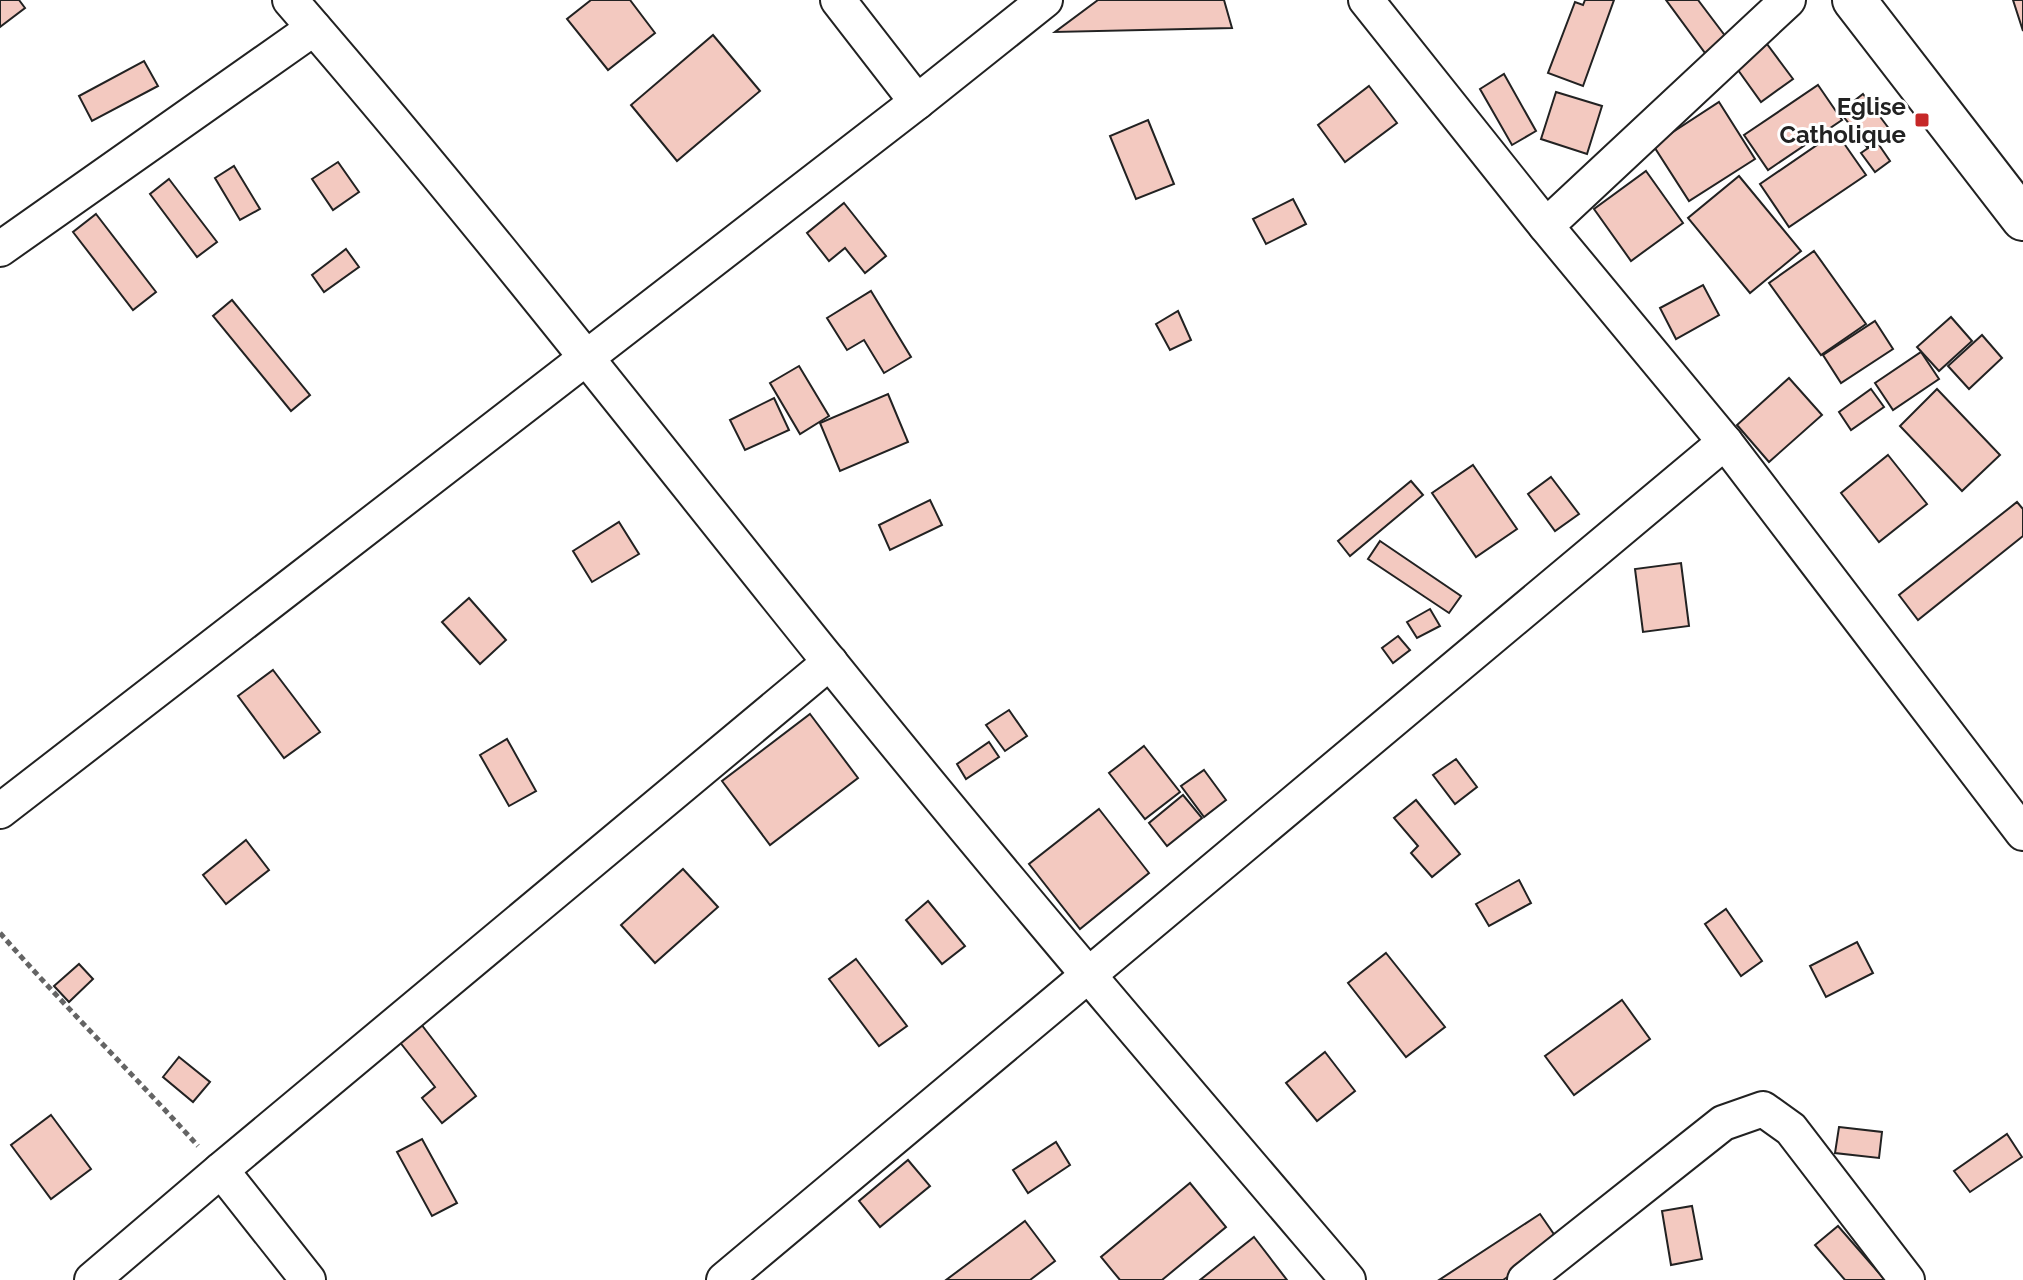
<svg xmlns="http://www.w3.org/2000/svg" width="2023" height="1280" viewBox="0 0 2023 1280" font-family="Raleway,sans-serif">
  <rect width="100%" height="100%" fill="#fff"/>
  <g fill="#f3c9c0" stroke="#222" stroke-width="2">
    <path d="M0,0h19l6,8 -25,19z"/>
    <path d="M591,0h39l25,33 -47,37 -41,-51z"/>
    <path d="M1098,0h126l8,28 -177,4z"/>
    <path d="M1585,0h29l-31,86 -35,-13 27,-71 8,3z"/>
    <path d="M1666,0h32l31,41 -21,16z"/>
    <path d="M2013,0h10v31z"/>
    <path d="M713,35l47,56 -83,70 -46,-56z"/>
    <path d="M1764,40l29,39 -32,23 -28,-39z"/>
    <path d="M144,61l14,25 -66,35 -13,-25z"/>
    <path d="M1504,74l32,57 -24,14 -32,-56z"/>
    <path d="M1818,85l24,35 -74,50 -24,-35z"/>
    <path d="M1369,86l28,37 -52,39 -27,-37z"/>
    <path d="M1556,92l46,14 -15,48 -46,-15z"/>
    <path d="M1863,94l27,36 -23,17 -27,-35z"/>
    <path d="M1719,102l36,57 -66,42 -36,-56z"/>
    <path d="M1148,120l26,64 -38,15 -26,-63z"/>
    <path d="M1836,132l30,43 -77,52 -29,-43z"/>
    <path d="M1877,142l13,19 -15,11 -14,-19z"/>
    <path d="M338,162l21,30 -26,18 -21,-31z"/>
    <path d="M234,166l26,43 -20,11 -25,-42z"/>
    <path d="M1646,171l37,52 -52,38 -37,-52z"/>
    <path d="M1739,176l62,75 -51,42 -62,-75z"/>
    <path d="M169,179l48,63 -20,15 -47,-63z"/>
    <path d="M1293,199l13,25 -40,20 -13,-25z"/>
    <path d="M844,203l42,53 -21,17 -20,-25 -16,13 -22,-28z"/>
    <path d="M96,214l60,78 -23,18 -60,-78z"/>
    <path d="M346,249l13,18 -35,25 -12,-17z"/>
    <path d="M1814,251l52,73 -45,31 -52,-72z"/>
    <path d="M1703,285l16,30 -43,24 -16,-31z"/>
    <path d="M871,291l40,66 -27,16 -20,-33 -17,10 -20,-32z"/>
    <path d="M232,300l78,95 -19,16 -78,-95z"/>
    <path d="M1178,311l13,29 -21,10 -14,-26z"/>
    <path d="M1951,317l21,24 -33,30 -22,-24z"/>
    <path d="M1875,321l18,28 -52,34 -18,-28z"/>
    <path d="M1982,335l20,23 -33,31 -21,-23z"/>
    <path d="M1921,352l18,27 -46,31 -18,-27z"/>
    <path d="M799,366l30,50 -29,18 -30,-51z"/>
    <path d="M1789,378l33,37 -53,47 -32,-37z"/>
    <path d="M1871,389l13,18 -33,23 -12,-18z"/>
    <path d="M1937,389l63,66 -38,36 -62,-65z"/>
    <path d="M888,394l20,48 -68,29 -20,-48z"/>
    <path d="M774,398l15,32 -44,20 -15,-30z"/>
    <path d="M1888,455l39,49 -48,38 -38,-49z"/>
    <path d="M1473,465l44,64 -41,28 -44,-64z"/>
    <path d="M1551,477l28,37 -24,17 -27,-37z"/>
    <path d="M1411,481l12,14 -73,61 -12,-15z"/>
    <path d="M930,500l12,25 -52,25 -11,-25z"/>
    <path d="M2017,502l6,7v27l-105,84 -19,-25z"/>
    <path d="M619,522l20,32 -47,28 -19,-31z"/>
    <path d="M1380,541l81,55 -12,17 -81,-54z"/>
    <path d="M1681,563l8,63 -46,6 -8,-63z"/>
    <path d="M469,598l37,42 -26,24 -38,-42z"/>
    <path d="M1430,609l10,17 -23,12 -10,-16z"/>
    <path d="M1398,636l12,14 -17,13 -11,-15z"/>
    <path d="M273,670l47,62 -36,26 -46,-62z"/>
    <path d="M1009,710l18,26 -22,15 -19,-26z"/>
    <path d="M810,714l48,64 -88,67 -48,-64z"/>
    <path d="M507,739l29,52 -27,15 -29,-51z"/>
    <path d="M989,742l10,15 -33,22 -9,-15z"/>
    <path d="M1144,746l36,46 -35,27 -36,-46z"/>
    <path d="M1456,759l21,28 -22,17 -22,-29z"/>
    <path d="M1204,770l22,30 -22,17 -23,-31z"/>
    <path d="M1183,795l19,23 -35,28 -18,-23z"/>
    <path d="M1416,800l44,54 -28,23 -21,-24 7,-7 -24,-28z"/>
    <path d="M1099,809l50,64 -69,56 -51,-65z"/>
    <path d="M246,840l23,30 -43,34 -23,-29z"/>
    <path d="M683,869l35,38 -63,56 -34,-38z"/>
    <path d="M1519,880l12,23 -42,23 -13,-22z"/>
    <path d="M928,901l37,45 -23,18 -36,-44z"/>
    <path d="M1726,909l36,52 -21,15 -36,-52z"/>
    <path d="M1857,942l16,31 -47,24 -16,-31z"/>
    <path d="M1386,953l59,74 -39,30 -58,-74z"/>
    <path d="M856,959l51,67 -28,20 -50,-67z"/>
    <path d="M79,964l14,15 -24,23 -15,-16z"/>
    <path d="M1622,1000l28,39 -76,56 -29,-39z"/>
    <path d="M421,1024l55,72 -34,27 -20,-25 13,-11 -36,-46z"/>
    <path d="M1325,1052l30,39 -38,30 -31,-38z"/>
    <path d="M179,1057l31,25 -17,20 -30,-25z"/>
    <path d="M51,1115l40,54 -40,30 -40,-54z"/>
    <path d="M1839,1127l43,5 -3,26 -44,-5z"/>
    <path d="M2007,1134l15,23 -52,35 -16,-21z"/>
    <path d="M422,1139l35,64 -25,13 -35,-64z"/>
    <path d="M1056,1142l14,23 -42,28 -15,-23z"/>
    <path d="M908,1160l22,26 -50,41 -21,-26z"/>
    <path d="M1190,1183l36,44 -64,53h-42l-19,-23z"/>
    <path d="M1692,1206l10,53 -31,6 -9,-54z"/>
    <path d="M1540,1214l20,29 -57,37h-64z"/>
    <path d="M1025,1221l30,40 -25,19h-84z"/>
    <path d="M1838,1226l47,54h-40l-30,-35z"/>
    <path d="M1254,1237l33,43h-87z"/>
  </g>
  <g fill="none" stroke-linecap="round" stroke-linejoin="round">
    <defs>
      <g id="minor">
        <path d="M290,0c186,214 360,439 538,660 169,210 345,415 520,620"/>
        <path d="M838,0l79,102"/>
        <path d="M1366,0l180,226 179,216 298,391"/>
        <path d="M1546,226l242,-226"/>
        <path d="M0,249l314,-221"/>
        <path d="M0,811l917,-709 128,-102"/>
        <path d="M221,1170l87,110"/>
        <path d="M92,1280l129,-110 609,-508"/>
        <path d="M724,1280l1001,-838"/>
        <path d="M1525,1280l198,-157 40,-14 28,20 116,151"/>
      </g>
      <path id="tertiary" d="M1854,0l169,219"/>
    </defs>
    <use href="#minor" stroke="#222" stroke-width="38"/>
    <use href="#tertiary" stroke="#222" stroke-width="46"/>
    <path stroke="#646464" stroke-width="5" stroke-dasharray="6 4" stroke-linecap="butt" d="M0,933c64,73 133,141 198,213"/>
    <use href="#minor" stroke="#fff" stroke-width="34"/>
    <use href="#tertiary" stroke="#fff" stroke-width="42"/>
  </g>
  <rect fill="#c62828" stroke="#fff" stroke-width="3" x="1914" y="112" width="16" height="16" rx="4"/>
  <g text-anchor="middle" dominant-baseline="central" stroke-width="6" stroke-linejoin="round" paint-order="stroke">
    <g font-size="24" font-weight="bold" fill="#222" stroke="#fff" text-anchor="end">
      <text x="1906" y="106">Eglise<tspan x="1906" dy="28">Catholique</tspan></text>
    </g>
  </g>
</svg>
